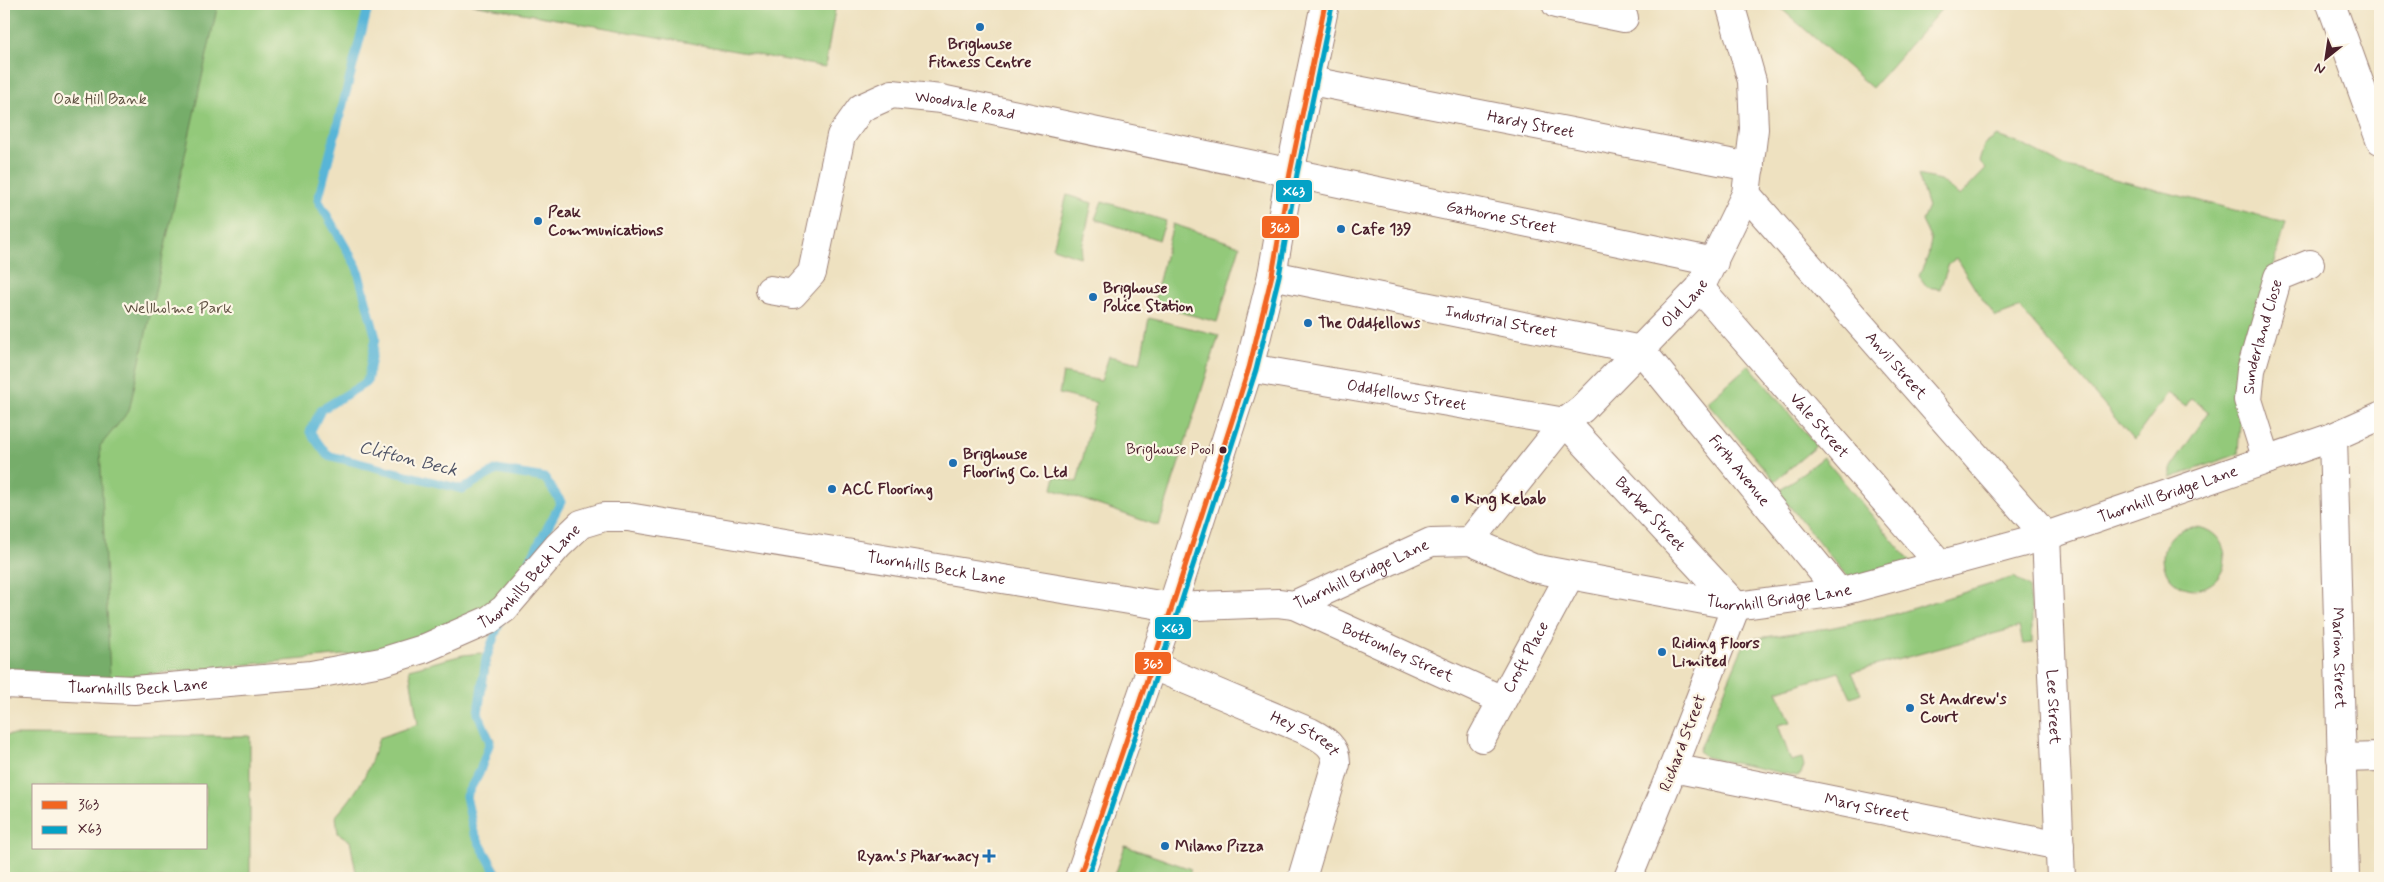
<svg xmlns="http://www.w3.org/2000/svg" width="2384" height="882" viewBox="0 0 2384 882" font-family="Mynerve,sans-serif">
  <rect width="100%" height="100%" fill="#fcf5e5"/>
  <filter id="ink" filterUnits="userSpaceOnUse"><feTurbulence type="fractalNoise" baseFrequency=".02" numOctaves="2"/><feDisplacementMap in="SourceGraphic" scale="10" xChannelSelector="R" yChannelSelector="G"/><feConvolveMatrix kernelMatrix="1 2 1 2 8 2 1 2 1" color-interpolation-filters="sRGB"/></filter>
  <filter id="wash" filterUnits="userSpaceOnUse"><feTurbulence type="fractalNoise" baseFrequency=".0096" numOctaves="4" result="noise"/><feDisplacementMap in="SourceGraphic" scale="20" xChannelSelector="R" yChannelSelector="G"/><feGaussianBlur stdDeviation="1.12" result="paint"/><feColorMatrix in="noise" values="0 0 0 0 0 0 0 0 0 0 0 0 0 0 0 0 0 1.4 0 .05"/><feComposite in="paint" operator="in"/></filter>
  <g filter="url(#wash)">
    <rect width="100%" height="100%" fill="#eee1c0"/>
    <g fill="#93c97a" stroke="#6e7452" fill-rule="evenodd">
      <path d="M4,4h366l-52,196 39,67 19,71 -9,44 -46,28 -11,22 17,23 135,34 35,-19 48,8 16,24 -47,89 -37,27 -102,34 -265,26z"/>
      <path d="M472,4h364l-11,63z"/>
      <path d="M1776,4h170l-74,84z"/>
      <path d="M1997,136l26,9 40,21 223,57 -49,174 3,25 -2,32 -67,24v-11l38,-55 -18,-14 -5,8 -18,-13 -34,47 -114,-132 -24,9 -19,-25 -21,-34 -7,6 -9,25 -13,-2 -8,-11 9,-20 3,-16 -9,-19 6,-14 -10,-32 22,5 20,16 26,-27 -7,-7 5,-17z"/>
      <path d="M1067,195l25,8 -12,54 -27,-9z"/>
      <path d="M1102,201l64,20 -7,19 -64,-21z"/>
      <path d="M1173,224l67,22 -23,76 -64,-17z"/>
      <path d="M1149,318l70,17 -60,191 -107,-37 3,-13 22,6 19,-79 -37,-9 4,-21 38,8 8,-25 31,7z"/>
      <path d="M1749,365l67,81 -41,35 -68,-79z"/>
      <path d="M1823,457l88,105 -62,17 -71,-87z"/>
      <circle cx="2194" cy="558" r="31"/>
      <path d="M2014,577l15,10 3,27v29l-9,1 -4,-17 -167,45 9,21 -10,4 -12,-25 -62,19 14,31 -13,3 13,36 11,-3 2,8 -3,8 -4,2 -92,-19 -6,-6 42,-100 5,-9 5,-3 78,-11 62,-13z"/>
      <path d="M481,653l9,7 -9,53 13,27 -24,57 7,35 27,46h-151l3,-6 -6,-31 -12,-8 -2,-17c24,-27 32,-43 43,-78l39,-14 -9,-55 54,-14z"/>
      <path d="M4,735l246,1v142h-246zM34,786h172v62h-172z"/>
      <path d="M1125,846l66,23 -3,9h-74z"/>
    </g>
    <path fill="#76ad6a" stroke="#60664a" d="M4,4h214l-89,407 -29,35 10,232 -106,-6z"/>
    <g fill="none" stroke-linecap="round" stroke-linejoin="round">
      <g stroke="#59b5d7" stroke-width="9">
        <path d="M369,4l-51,196 39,67 19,71 -9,44 -46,28 -11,22 17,23 135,34 35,-19 48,8 16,24 -32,60"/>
        <path d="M499,878l-25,-45 -8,-37 14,-25 10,-29 -12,-29 8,-54 14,-38"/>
      </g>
    </g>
  </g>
  <g filter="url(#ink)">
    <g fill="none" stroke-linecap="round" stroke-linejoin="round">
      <defs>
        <g id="minor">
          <path d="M1556,4l68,14"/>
          <path d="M2331,4l49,136"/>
          <path id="s1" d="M1311,81l439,86"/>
          <path id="s2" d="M1746,194l300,342 15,342"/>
          <path id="s3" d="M1272,275l369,75 198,242"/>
          <path id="s4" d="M1700,288l239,275"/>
          <path id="s5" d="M770,290l23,4 19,-21 29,-137 20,-28 31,-14 49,5 773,163"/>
          <path id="s6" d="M1249,368l316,54 171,184 -63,162 -45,110"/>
          <path id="s7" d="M2333,437l12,441"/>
          <path id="s8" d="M2267,460l-19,-60 3,-30 27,-93 32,-13"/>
          <path id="s9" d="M1470,541l95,-119 17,-13 118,-121 46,-94 8,-65 -2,-48 -22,-77"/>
          <path id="s10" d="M1294,605l208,95"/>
          <path id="s11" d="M1151,665l159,67c13,7 27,14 26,32l-34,114"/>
          <path id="s12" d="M4,684l130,6 177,-15 70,-13 42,-13 66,-29 15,-11 54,-63 23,-22 23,-7h24l544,90 106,-4 16,2 137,-63 39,-1 63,27 203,38 103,-14 207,-56 287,-99 47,-21"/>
          <path id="s13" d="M1482,738l88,-163"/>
          <path d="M2341,758l39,-1"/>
          <path id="s14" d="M1673,768l387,78"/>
        </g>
        <path id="primary" d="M1079,878l93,-271 77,-239 23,-93 18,-102 35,-169"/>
      </defs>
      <use href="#minor" stroke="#9c8076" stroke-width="30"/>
      <use href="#primary" stroke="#9c8076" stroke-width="30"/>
      <use href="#minor" stroke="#fff" stroke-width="28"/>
      <use href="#primary" stroke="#fff" stroke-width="28"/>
      <defs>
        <path id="bus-1" d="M1079,878l93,-271 77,-239 23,-93 18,-102 35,-169"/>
        <path id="bus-2" d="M1087,878l92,-269 77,-239 23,-94 18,-102 35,-168"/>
      </defs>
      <use href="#bus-1" stroke="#fcf5e5" stroke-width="9"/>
      <use href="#bus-2" stroke="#fcf5e5" stroke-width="9"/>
      <use href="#bus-1" stroke="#f26522" stroke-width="5"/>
      <use href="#bus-2" stroke="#04a2c6" stroke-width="5"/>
    </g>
  </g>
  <g fill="#1f6fb2" stroke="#fcf5e5" stroke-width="2">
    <circle cx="980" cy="27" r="5"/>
    <circle cx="538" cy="221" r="5"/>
    <circle cx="1341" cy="229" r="5"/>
    <circle cx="1093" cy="297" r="5"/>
    <circle cx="1308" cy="323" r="5"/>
    <circle cx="953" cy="463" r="5"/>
    <circle cx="832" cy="489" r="5"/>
    <circle cx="1455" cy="499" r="5"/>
    <circle cx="1662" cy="652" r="5"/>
    <circle cx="1910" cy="708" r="5"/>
    <circle cx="1165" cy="846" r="5"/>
    <path d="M986.5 848.5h5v5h5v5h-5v5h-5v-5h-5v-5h5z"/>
  </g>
  <circle fill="#4a1f2b" stroke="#fcf5e5" stroke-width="2" cx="1223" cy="450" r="4.5"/>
  <g text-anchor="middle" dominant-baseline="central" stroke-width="4.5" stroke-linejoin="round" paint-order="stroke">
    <g font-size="15" fill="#4a1f2b" stroke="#fcf5e5" text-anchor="end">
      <text x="1214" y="450">Brighouse Pool</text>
    </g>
    <g font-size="16" font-weight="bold" fill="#4a1f2b" stroke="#fcf5e5" text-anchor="start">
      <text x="980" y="44" text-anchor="middle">Brighouse<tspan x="980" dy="18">Fitness Centre</tspan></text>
      <text x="548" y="212">Peak<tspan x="548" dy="18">Communications</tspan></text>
      <text x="1351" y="229">Cafe 139</text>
      <text x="1103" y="288">Brighouse<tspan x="1103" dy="18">Police Station</tspan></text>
      <text x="1318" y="323">The Oddfellows</text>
      <text x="963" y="454">Brighouse<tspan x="963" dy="18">Flooring Co. Ltd</tspan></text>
      <text x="842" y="489">ACC Flooring</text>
      <text x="1465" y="499">King Kebab</text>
      <text x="1672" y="643">Riding Floors<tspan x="1672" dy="18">Limited</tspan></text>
      <text x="1920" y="699">St Andrew's<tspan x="1920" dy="18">Court</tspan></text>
      <text x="1175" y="846">Milano Pizza</text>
      <text x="979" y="856" text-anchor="end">Ryan's Pharmacy</text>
    </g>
    <g font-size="16" fill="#605243" stroke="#fcf5e5">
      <text x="100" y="99">Oak Hill Bank</text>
      <text x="178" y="308">Wellholme Park</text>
    </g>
    <g font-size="16" fill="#4a1f2b" stroke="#fcf5e5">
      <text stroke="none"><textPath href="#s5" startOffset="334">Woodvale Road</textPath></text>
      <text stroke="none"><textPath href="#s1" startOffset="224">Hardy Street</textPath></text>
      <text stroke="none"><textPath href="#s5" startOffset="882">Gathorne Street</textPath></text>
      <text stroke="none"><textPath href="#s9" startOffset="321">Old Lane</textPath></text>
      <text stroke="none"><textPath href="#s3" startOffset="234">Industrial Street</textPath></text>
      <text stroke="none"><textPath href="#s8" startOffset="128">Sunderland Close</textPath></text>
      <text stroke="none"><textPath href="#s2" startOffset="228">Anvil Street</textPath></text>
      <text stroke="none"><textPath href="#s6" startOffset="160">Oddfellows Street</textPath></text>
      <text stroke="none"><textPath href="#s4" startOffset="182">Vale Street</textPath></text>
      <text stroke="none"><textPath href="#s3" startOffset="532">Firth Avenue</textPath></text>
      <text stroke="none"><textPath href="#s12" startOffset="2262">Thornhill Bridge Lane</textPath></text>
      <text stroke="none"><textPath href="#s6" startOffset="446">Barber Street</textPath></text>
      <text stroke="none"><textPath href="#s12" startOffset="989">Thornhills Beck Lane</textPath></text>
      <text stroke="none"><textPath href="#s12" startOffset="1424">Thornhill Bridge Lane</textPath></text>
      <text stroke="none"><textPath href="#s12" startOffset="554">Thornhills Beck Lane</textPath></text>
      <text stroke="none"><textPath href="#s12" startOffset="1858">Thornhill Bridge Lane</textPath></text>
      <text stroke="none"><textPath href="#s10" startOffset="114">Bottomley Street</textPath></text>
      <text stroke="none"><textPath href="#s13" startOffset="92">Croft Place</textPath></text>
      <text stroke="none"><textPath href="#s7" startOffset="221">Marion Street</textPath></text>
      <text stroke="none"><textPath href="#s12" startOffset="134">Thornhills Beck Lane</textPath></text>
      <text stroke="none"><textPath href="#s2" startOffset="626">Lee Street</textPath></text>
      <text stroke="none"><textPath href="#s11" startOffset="169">Hey Street</textPath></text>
      <text transform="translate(1683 743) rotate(-69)">Richard Street</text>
      <text stroke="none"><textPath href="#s14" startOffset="198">Mary Street</textPath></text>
    </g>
    <g font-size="18" font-style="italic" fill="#4f5467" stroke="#fcf5e5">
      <text transform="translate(408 459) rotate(14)">Clifton Beck</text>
    </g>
  </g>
  <g stroke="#fcf5e5" stroke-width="2">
    <rect x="1275" y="179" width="38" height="24" rx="5" fill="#04a2c6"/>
    <rect x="1261" y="215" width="39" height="24" rx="5" fill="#f26522"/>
    <rect x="1154" y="616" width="38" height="24" rx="5" fill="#04a2c6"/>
    <rect x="1134" y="651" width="38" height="24" rx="5" fill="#f26522"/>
  </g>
  <g font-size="14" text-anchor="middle" font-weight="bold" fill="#fff">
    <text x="1294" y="196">X63</text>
    <text x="1280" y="232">363</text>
    <text x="1173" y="633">X63</text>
    <text x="1153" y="668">363</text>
  </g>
  <rect width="2384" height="882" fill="none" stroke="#fcf5e5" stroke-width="20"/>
  <rect x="32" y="784" width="175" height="65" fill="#fcf5e5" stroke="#b59f9b"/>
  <rect x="42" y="801" width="25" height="8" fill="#f26522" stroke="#b59f9b"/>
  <text x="78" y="810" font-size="15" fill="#4a1f2b">363</text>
  <rect x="42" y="826" width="25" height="8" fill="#04a2c6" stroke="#b59f9b"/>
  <text x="78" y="834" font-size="15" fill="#4a1f2b">X63</text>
  <g transform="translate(2326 58) rotate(210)" stroke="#fcf5e5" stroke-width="4" paint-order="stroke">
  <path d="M0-4L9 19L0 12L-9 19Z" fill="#4a1f2b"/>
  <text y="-8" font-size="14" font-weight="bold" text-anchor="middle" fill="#4a1f2b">N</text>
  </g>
</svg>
